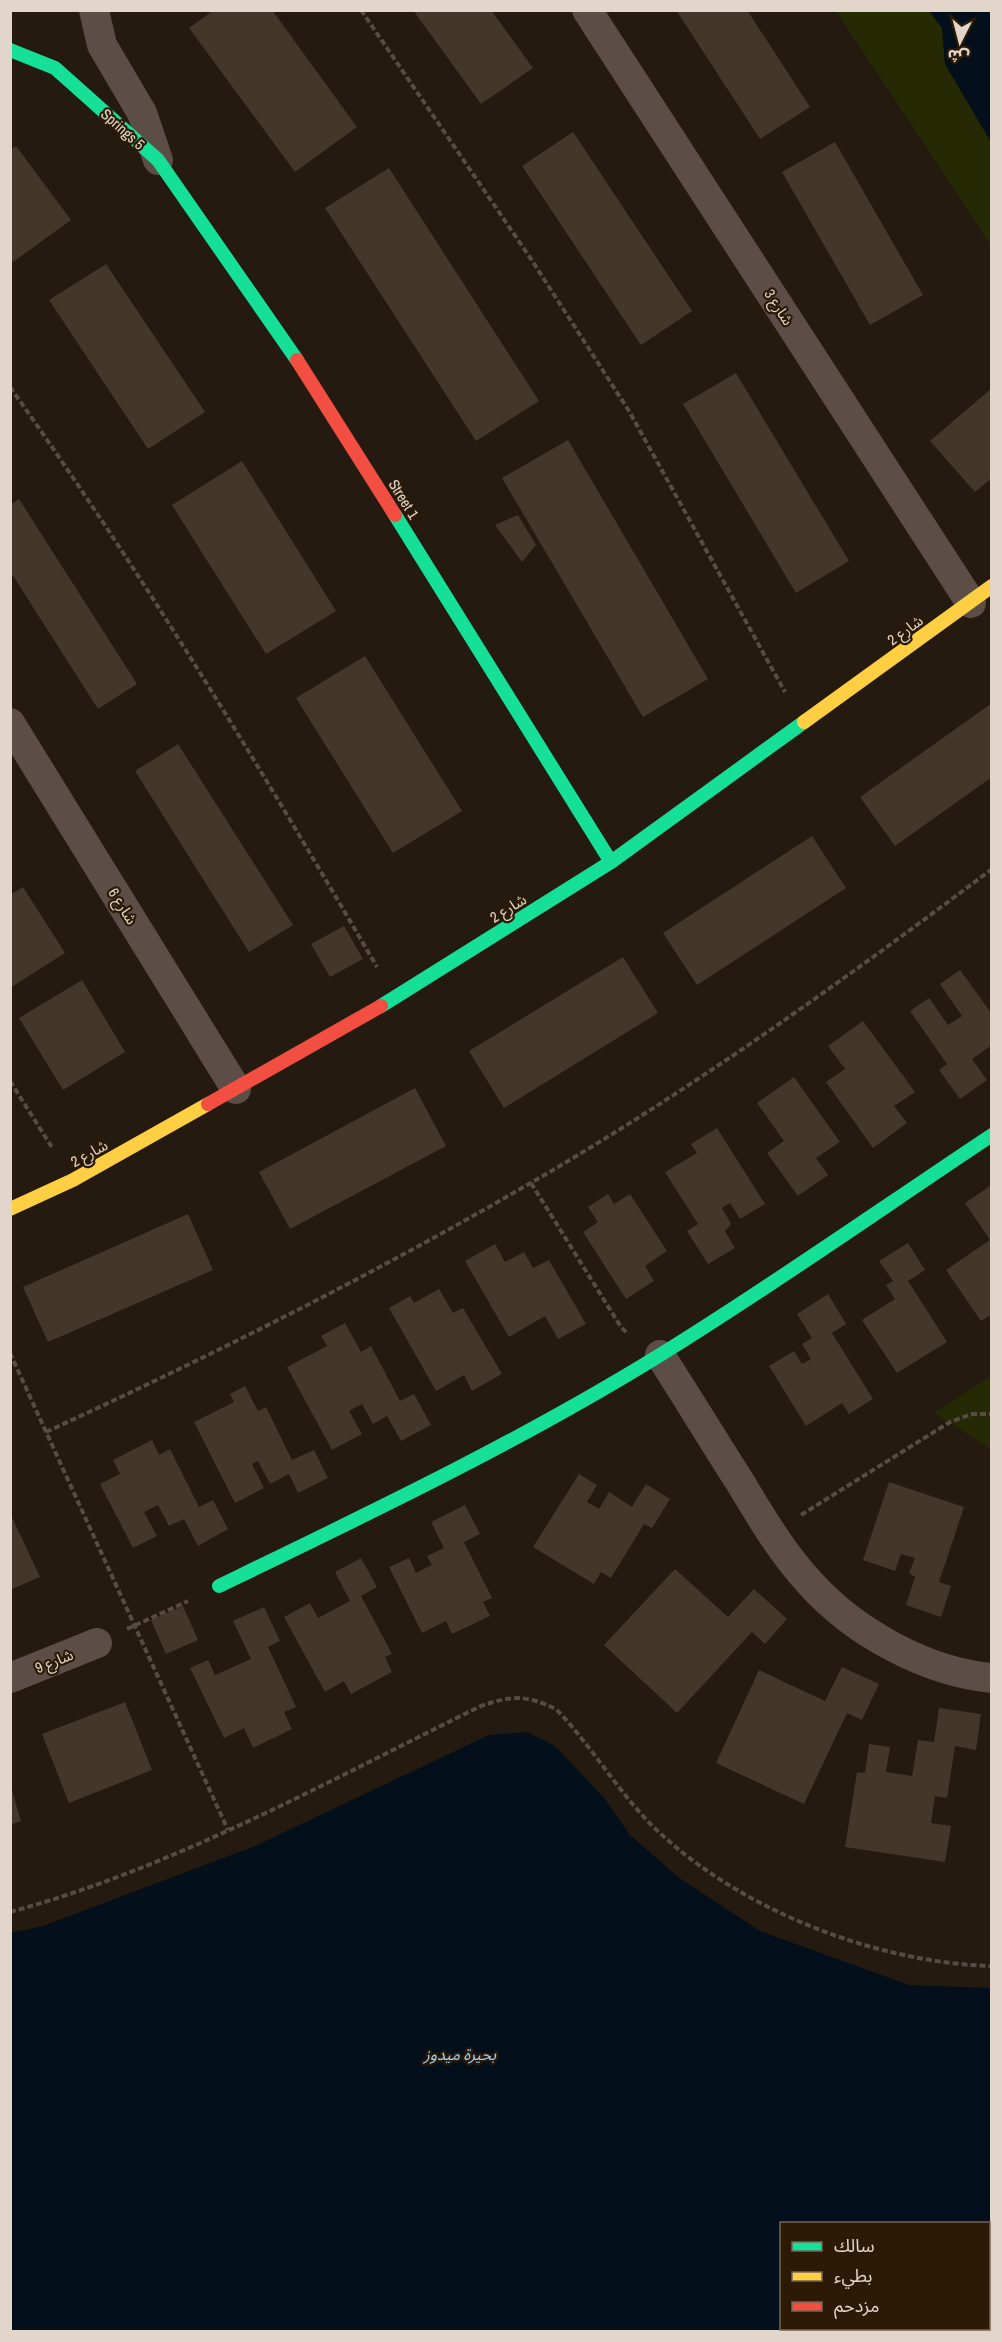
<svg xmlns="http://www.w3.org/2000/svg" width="1002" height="2342" viewBox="0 0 1002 2342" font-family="'Archivo Narrow','Noto Sans Arabic',sans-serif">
  <rect width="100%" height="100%" fill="#241a0f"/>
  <g fill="#252a05">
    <path d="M836,11h93l13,17 3,36 46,78v103z"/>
    <path d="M991,1376v73l-57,-36z"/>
  </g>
  <g fill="#03101b" fill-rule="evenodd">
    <path d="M929,11h62v131l-46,-78 -3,-36z"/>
    <path d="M527,1732l28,14 50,53 24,35 49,43 82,54 149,54 82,3v343h-980v-398l32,-7 212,-80 234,-111zM782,2224h206v104h-206z"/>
  </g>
  <g fill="#433729">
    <path d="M214,10h58l85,117 -62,45 -106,-144z"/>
    <path d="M413,10h78l42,58 -52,36z"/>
    <path d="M676,10h71l63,97 -50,32z"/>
    <path d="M573,132l119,179 -51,34 -119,-179z"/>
    <path d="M835,142l88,153 -53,30 -88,-153z"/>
    <path d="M16,146l55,74 -58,42 -3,-3v-109z"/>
    <path d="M389,168l150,233 -63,40 -151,-233z"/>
    <path d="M106,264l99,148 -57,37 -99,-149z"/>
    <path d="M736,373l113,188 -53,32 -113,-189z"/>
    <path d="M992,388v90l-17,14 -45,-51z"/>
    <path d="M568,440l140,239 -65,38 -141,-239z"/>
    <path d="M242,461l94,150 -70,43 -94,-149z"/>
    <path d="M19,499l118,185 -39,25 -88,-138v-66z"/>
    <path d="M518,515l18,30 -14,17 -27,-37z"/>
    <path d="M365,656l97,155 -69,42 -97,-155z"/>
    <path d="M992,703v74l-97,69 -35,-49z"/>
    <path d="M178,744l115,181 -44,27 -114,-181z"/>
    <path d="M812,836l34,52 -149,97 -34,-52z"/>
    <path d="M23,887l42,66 -55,35v-93z"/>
    <path d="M344,926l19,33 -33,18 -19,-33z"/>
    <path d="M623,957l35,56 -154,95 -35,-57z"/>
    <path d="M960,970l32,44v31l-20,14 15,21 -27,19 -21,-29 8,-6 -37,-53 19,-13 19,27 14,-9 -22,-32z"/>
    <path d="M82,980l43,72 -62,38 -44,-72z"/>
    <path d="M863,1021l52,71 -21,14 13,17 -34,25 -47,-66 19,-13 -17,-23z"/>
    <path d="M794,1077l46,65 -24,16 12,17 -30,21 -31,-43 17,-12 -27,-38z"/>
    <path d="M415,1088l31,58 -156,83 -31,-57z"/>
    <path d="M717,1128l48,76 -25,15 -10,-16 -8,5 9,16 -6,7 10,17 -27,16 -21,-33 11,-7 -33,-52 32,-19 -6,-9z"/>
    <path d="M990,1186l2,128 -11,7 -35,-51 44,-30 -25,-37z"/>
    <path d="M608,1194l6,10 16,-10 37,57 -22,15 9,15 -28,18 -43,-67 15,-10 -10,-15z"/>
    <path d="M188,1214l25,56 -165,72 -25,-55z"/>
    <path d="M908,1243l17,27 -17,11 39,61 -50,31 -35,-53 33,-21 -9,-14 7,-4 -14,-20z"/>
    <path d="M495,1244l10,18 19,-10 9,16 16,-8 37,64 -28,15 -13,-23 -36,21 -44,-76z"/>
    <path d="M439,1289l14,24 10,-5 39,66 -30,17 -8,-16 -28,16 -47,-83 21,-12 4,7z"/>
    <path d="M828,1294l18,30 -14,9 41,66 -24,15 -7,-11 -36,23 -37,-60 25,-15 8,13 9,-5 -9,-15 10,-6 -15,-24z"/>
    <path d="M345,1323l16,29 10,-6 29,55 14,-7 17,31 -30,16 -14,-25 -14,8 -11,-20 -13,7 13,23 -30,16 -45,-83 40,-21 -6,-10z"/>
    <path d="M245,1386l13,25 8,-4 26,53 22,-10 14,28 -30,15 -9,-19 -19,10 -12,-23 -6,3 12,24 -29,15 -41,-81 40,-20 -4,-8z"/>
    <path d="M152,1440l7,15 11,-6 29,58 14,-7 15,29 -30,17 -14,-27 -15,7 -11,-21 -14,7 13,24 -24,12 -33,-64 20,-10 -7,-14z"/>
    <path d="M579,1474l18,11 -10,17 12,7 10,-17 23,15 14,-23 24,15 -18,29 -8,-4 -33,54 -10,-6 -7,12 -61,-37z"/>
    <path d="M889,1482l75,25 -25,75 12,4 -10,31 -35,-12 9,-28 -6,-4 6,-15 -14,-4 -6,17 -32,-11z"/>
    <path d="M465,1505l15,29 -16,8 28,56 -9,4 7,14 -38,18 -6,-13 -24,12 -33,-66 20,-9 7,15 16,-8 -5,-9 17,-8 -13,-26z"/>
    <path d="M10,1513l30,64 -30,13z"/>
    <path d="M361,1558l16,29 -16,9 31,58 -7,3 7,15 -41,22 -7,-13 -19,11 -41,-75 26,-14 8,15 32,-17 -15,-29z"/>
    <path d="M675,1569l53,48 26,-28 33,30 -22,25 -13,-12 -75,81 -73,-68z"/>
    <path d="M183,1606l15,34 -32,14 -15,-34z"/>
    <path d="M264,1607l16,34 -12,6 28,60 -12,5 8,17 -39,19 -9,-20 -20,10 -34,-70 18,-8 7,15 36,-16 -18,-38z"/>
    <path d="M842,1667l37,17 -17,36 -15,-7 -43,91 -88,-41 43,-93 66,31z"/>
    <path d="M125,1702l27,68 -83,33 -27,-69z"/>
    <path d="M939,1708l42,6 -5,36 -21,-4 -8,52 -12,-2 -4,27 20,3 -6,36 -100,-15 12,-75 8,1 4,-29 21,3 -4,25 26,4 6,-36 16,2z"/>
    <path d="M11,1787l10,34 -11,4v-37z"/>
  </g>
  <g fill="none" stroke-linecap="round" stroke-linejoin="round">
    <g stroke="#584b45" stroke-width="4" stroke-dasharray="6 3" stroke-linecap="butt">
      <path d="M361,10l170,249 98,152 156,281"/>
      <path d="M10,387c133,187 252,383 367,580"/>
      <path d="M10,1081l43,68"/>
      <path d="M531,1183l90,144 7,7"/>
      <path d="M10,1353l218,477"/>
      <path d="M46,1432c165,-76 326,-157 483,-248 161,-93 314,-203 463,-315"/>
      <path d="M801,1515l149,-93 22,-8h20"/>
      <path d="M127,1629l61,-28"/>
      <path d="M10,1912c166,-45 318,-131 471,-206 32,-11 45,-11 75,3 38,39 65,89 106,126 84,77 216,128 330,131"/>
    </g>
    <g stroke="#5d4d47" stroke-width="30">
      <path d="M94,10l8,35 40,68 16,47"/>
      <path d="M587,10l384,593"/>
      <path d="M10,723l226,366"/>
      <path d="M660,1355c27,42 53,85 80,127 21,35 42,71 70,101 44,49 116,89 182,95"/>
      <path d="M10,1678l87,-35"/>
    </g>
    <g stroke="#16e098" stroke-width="14">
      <path d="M10,50l45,18 103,92 139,200"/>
      <path d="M395,515l216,347"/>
      <path d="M381,1006l230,-144 193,-140"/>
      <path d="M219,1586c149,-72 300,-144 441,-231 112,-69 222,-147 332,-220"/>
    </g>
    <g stroke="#ffcf43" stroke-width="14">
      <path d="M804,722l188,-136"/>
      <path d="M10,1209l63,-29 135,-76"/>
    </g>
    <g stroke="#f24e42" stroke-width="14">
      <path d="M297,360l98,155"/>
      <path d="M208,1104l173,-98"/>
    </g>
  </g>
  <g text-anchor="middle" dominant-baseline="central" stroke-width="4.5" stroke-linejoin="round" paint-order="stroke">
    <g font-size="15" fill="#e2d6ca" stroke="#2c1a07">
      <text transform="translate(123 129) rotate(42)">Springs 5</text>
      <text transform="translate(779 307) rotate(57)">شارع 3</text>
      <text transform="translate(404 499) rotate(58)">Street 1</text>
      <text transform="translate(905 630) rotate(-36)">شارع 2</text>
      <text transform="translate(123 906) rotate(58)">شارع 6</text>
      <text transform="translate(508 908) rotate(-32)">شارع 2</text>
      <text transform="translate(89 1153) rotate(-29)">شارع 2</text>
      <text transform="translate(54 1661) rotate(-22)">شارع 9</text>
    </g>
    <g font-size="16" font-style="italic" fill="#9ad2f7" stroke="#2c1a07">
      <text x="460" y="2054">بحيرة ميدوز</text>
    </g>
  </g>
  <rect width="1002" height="2342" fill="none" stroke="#e2d6ca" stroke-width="24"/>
  <rect x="780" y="2222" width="210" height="108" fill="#2c1a07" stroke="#756555" stroke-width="1.5"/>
  <rect x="792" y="2242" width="30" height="9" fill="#16e098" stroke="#756555" stroke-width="1.5"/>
  <text x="834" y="2252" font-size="18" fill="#e2d6ca">سالك</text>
  <rect x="792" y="2272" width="30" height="9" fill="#ffcf43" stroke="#756555" stroke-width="1.5"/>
  <text x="834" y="2282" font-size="18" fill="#e2d6ca">بطيء</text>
  <rect x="792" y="2302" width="30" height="9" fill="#f24e42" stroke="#756555" stroke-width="1.5"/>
  <text x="834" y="2312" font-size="18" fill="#e2d6ca">مزدحم</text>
  <g transform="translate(960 42) rotate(186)" stroke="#2c1a07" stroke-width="4.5" paint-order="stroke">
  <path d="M0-4.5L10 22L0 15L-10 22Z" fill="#e2d6ca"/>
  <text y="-9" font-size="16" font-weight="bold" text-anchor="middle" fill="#e2d6ca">ش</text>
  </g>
</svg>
